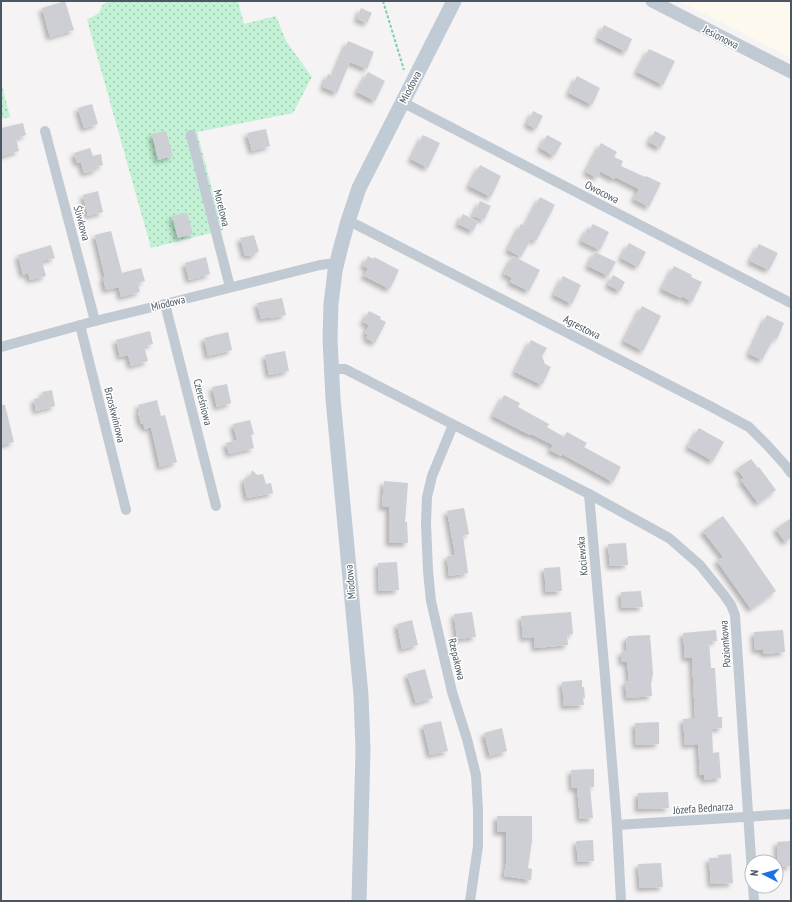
<svg xmlns="http://www.w3.org/2000/svg" width="792" height="902" viewBox="0 0 792 902" font-family="'PT Sans Narrow',sans-serif">
  <defs>
    <pattern id="grass-dots" width="8" height="8" patternUnits="userSpaceOnUse"><rect width="8" height="8" fill="#c3f1d5"/><path d="M2 2h.1M6 6h.1" fill="none" stroke="#a0c6b0" stroke-width="1.8" stroke-linecap="round"/></pattern>
    <filter id="shadow"><feDropShadow dx="-3.5" dy="3.5" stdDeviation="2" flood-color="#0004"/></filter>
  </defs>
  <rect width="100%" height="100%" fill="#f5f3f3"/>
  <path fill="#fdf9ef" d="M679,1h112v57l-62,-32z"/>
  <g fill="url(#grass-dots)">
    <path d="M110,1h128l6,23 32,-8 10,25 26,36 -19,36 -96,19 26,98 -72,18 -64,-228 12,-7 4,-9z"/>
    <path d="M1,81l9,36 -9,2z"/>
  </g>
  <g fill="#cdcfd5" filter="url(#shadow)">
    <path d="M65,1l9,29 -24,7 -8,-29z"/>
    <path d="M361,8l11,5 -5,10 -10,-4z"/>
    <path d="M604,25l28,14 -6,13 -28,-14z"/>
    <path d="M348,41l26,11 -7,17 -17,-7 -13,31 -14,-6 5,-13 5,2z"/>
    <path d="M649,49l26,12 -12,24 -26,-13z"/>
    <path d="M368,72l17,9 -10,20 -18,-9z"/>
    <path d="M577,76l23,12 -8,17 -23,-12z"/>
    <path d="M92,104l6,20 -14,4 -6,-20z"/>
    <path d="M533,111l10,5 -7,13 -9,-5z"/>
    <path d="M23,123l3,12 -10,3 3,13 -18,5v-28z"/>
    <path d="M266,129l4,17 -18,5 -5,-18z"/>
    <path d="M166,131l7,25 -15,4 -6,-26z"/>
    <path d="M655,131l11,6 -6,11 -11,-6z"/>
    <path d="M423,135l17,8 -12,25 -17,-9z"/>
    <path d="M547,135l15,8 -8,13 -14,-8z"/>
    <path d="M601,143l16,9 -3,5 9,4 -2,5 24,11 1,-1 15,7 -12,24 -15,-8 5,-10 -24,-12 -1,2 -14,-8 -3,7 -11,-6z"/>
    <path d="M90,148l3,8 8,-2 2,11 -7,2 1,3 -13,3 -3,-11 -4,1 -3,-10z"/>
    <path d="M480,165l21,11 -10,21 -22,-11z"/>
    <path d="M98,191l5,21 -15,4 -5,-21z"/>
    <path d="M540,197l15,8 -19,36 -5,-2 -10,18 -13,-7 13,-26 4,2z"/>
    <path d="M480,201l11,5 -7,14 -11,-4z"/>
    <path d="M187,213l6,21 -15,4 -6,-22z"/>
    <path d="M463,214l15,8 -5,9 -15,-7z"/>
    <path d="M593,224l16,8 -9,18 -19,-9 7,-13 2,1z"/>
    <path d="M111,231l11,42 19,-5 4,13 -7,2 2,9 -19,5 -2,-10 -13,3 -3,-12 2,-1 -10,-42z"/>
    <path d="M254,235l5,17 -4,1 -2,4 -4,-2 -4,1 -5,-18z"/>
    <path d="M629,243l17,9 -8,15 -17,-9z"/>
    <path d="M759,244l19,9 -9,17 -19,-9z"/>
    <path d="M51,245l4,13 -13,3 4,15 -16,4 -2,-7 -5,2 -5,-20z"/>
    <path d="M595,252l21,10 -8,14 -20,-10z"/>
    <path d="M368,256l5,3 1,-2 25,13 -9,19 -26,-13 4,-8 -5,-2z"/>
    <path d="M513,256l27,14 -11,21 -19,-9 2,-4 -8,-4z"/>
    <path d="M206,257l4,17 -21,6 -4,-17z"/>
    <path d="M674,266l18,9 -1,2 11,5 -10,20 -10,-6 -1,2 -19,-9z"/>
    <path d="M613,275l12,7 -5,9 -12,-6z"/>
    <path d="M563,276l18,9 -9,19 -18,-9z"/>
    <path d="M282,298l4,17 -16,3v-1l-9,2 -4,-16z"/>
    <path d="M642,306l19,10 -18,35 -19,-10z"/>
    <path d="M369,311l12,6 -1,2 6,3 -11,21 -9,-5 2,-3 -3,-2 4,-8 -6,-3z"/>
    <path d="M767,315l17,8 -7,16 -3,-1 -12,22 -13,-6z"/>
    <path d="M150,331l3,13 -9,2 4,15 -17,5 -3,-11 -8,2 -4,-17z"/>
    <path d="M228,332l4,18 -24,6 -4,-18z"/>
    <path d="M531,340l16,8 -5,8 3,8 6,3 -9,18 -27,-13z"/>
    <path d="M285,351l4,20 -20,4 -4,-20z"/>
    <path d="M227,384l4,19 -14,4 -5,-20z"/>
    <path d="M52,390l3,16 -19,5 -2,-12 9,-2 -1,-5z"/>
    <path d="M504,395l16,8 -2,4 31,17 -2,3 17,10 3,-5 20,11 -3,4 37,20 -8,15 -51,-28 -1,2 -11,-6 3,-5 -22,-11 -1,1 -37,-19z"/>
    <path d="M157,400l4,16 4,-1 12,47 -17,5 -9,-40 -6,2 -2,-6 -2,1 -3,-12 2,-1 -2,-6z"/>
    <path d="M1,405h4l9,37 -13,3z"/>
    <path d="M250,420l4,14 -3,1 3,13 -25,6 -3,-11 11,-3 -4,-16z"/>
    <path d="M699,428l25,14 -11,19 -25,-14z"/>
    <path d="M751,459l7,9 1,-1 17,23 -18,13 -17,-23 3,-2 -7,-9z"/>
    <path d="M252,470l5,5 6,-1 3,10 5,-1 2,10 -26,5 -3,-14 1,-1 -1,-5 6,-1z"/>
    <path d="M384,481l24,2 -3,39h2l1,21h-19v-36h-7z"/>
    <path d="M464,508l5,26 -6,2 5,37 -19,3 -2,-20 8,-1 -8,-44z"/>
    <path d="M723,516l20,27 33,48 -25,18 -34,-48 6,-4 -20,-26z"/>
    <path d="M791,518v20l-6,4 -9,-13z"/>
    <path d="M626,543l2,22 -18,1 -2,-22z"/>
    <path d="M397,562l2,28 -20,1 -1,-28z"/>
    <path d="M560,567l2,24 -16,1 -2,-24z"/>
    <path d="M641,591l2,16 -21,1 -1,-16z"/>
    <path d="M472,612l4,25 -19,2 -3,-25z"/>
    <path d="M571,612l2,22 -6,1 1,10 -33,3 -1,-11 -11,1 -2,-22z"/>
    <path d="M412,620l6,25 -16,4 -5,-25z"/>
    <path d="M716,630l1,11 -8,1 2,26h4l3,49h4v11l-10,1 1,24 6,-1 2,26 -17,2v-5h-4l-2,-31 -13,1 -2,-26 12,-1 -3,-60h-7l-2,-25z"/>
    <path d="M783,630l2,22 -21,2 -1,-4h-8l-1,-18z"/>
    <path d="M650,635l3,39 -2,10 1,12 -25,2 -2,-16 4,-1 -2,-19h-5l-1,-10 6,-1 -1,-13h2v-2z"/>
    <path d="M425,669l8,29 -17,5 -9,-29z"/>
    <path d="M582,680v7h2l1,11h-2l1,7 -20,1 -2,-24z"/>
    <path d="M441,721l7,30 -18,4 -7,-30z"/>
    <path d="M659,722v22l-23,1 -1,-22z"/>
    <path d="M502,728l5,23 -17,5 -6,-23z"/>
    <path d="M594,769v18h-4l3,31 -13,1 -3,-31h-5l-1,-18z"/>
    <path d="M668,792l1,16 -31,1v-16z"/>
    <path d="M497,816h35v25l-4,27 4,1 -1,11 -27,-4 2,-12v-32h-9z"/>
    <path d="M593,840l1,21 -16,1 -2,-21z"/>
    <path d="M791,841v25l-13,1 -1,-25z"/>
    <path d="M731,854l2,29 -22,1 -2,-26h10l-1,-3z"/>
    <path d="M661,863l2,24 -23,1 -2,-24z"/>
  </g>
  <g fill="none" stroke-linecap="round" stroke-linejoin="round">
    <path stroke="#7ad0a6" stroke-width="2" stroke-dasharray="3 2" stroke-linecap="butt" d="M383,1l21,69"/>
    <g stroke="#c1cad2" stroke-width="10">
      <path d="M402,102l389,201"/>
      <path d="M45,131l50,190"/>
      <path d="M191,135l39,152"/>
      <path d="M348,221l11,5 349,179 41,22 19,19 18,20 5,7"/>
      <path d="M165,304l51,202"/>
      <path d="M80,325l46,185"/>
      <path d="M1,347l94,-26 70,-17 155,-39 16,-2"/>
      <path d="M332,369h13l244,125 16,182 12,149 4,76"/>
      <path d="M453,425l-21,51 -5,21 -1,26 2,48 3,30 21,91 15,47 9,36 2,35v36l-8,55"/>
      <path d="M589,494l80,44 31,27 24,30 7,10 4,10 17,258"/>
      <path d="M617,825l174,-11"/>
      <path d="M753,886l1,15"/>
    </g>
    <path stroke="#c1cad2" stroke-width="13" d="M652,1l139,71"/>
    <path stroke="#c1cbd6" stroke-width="15" d="M359,901l4,-151 -2,-55 -28,-296 -3,-60 1,-35 4,-33 5,-21 8,-29 11,-33 95,-187"/>
  </g>
  <g text-anchor="middle" dominant-baseline="central" stroke-width="3" stroke-linejoin="round" paint-order="stroke">
    <g font-size="11" fill="#4a5661" stroke="#fff">
      <text transform="translate(721 37) rotate(27)">Jesionowa</text>
      <text transform="translate(410 87) rotate(-63)">Miodowa</text>
      <text transform="translate(602 192) rotate(27)">Owocowa</text>
      <text transform="translate(222 208) rotate(76)">Morelowa</text>
      <text transform="translate(82 223) rotate(75)">Śliwkowa</text>
      <text transform="translate(168 303) rotate(-14)">Miodowa</text>
      <text transform="translate(582 327) rotate(27)">Agrestowa</text>
      <text transform="translate(203 402) rotate(76)">Czereśniowa</text>
      <text transform="translate(115 415) rotate(76)">Brzoskwiniowa</text>
      <text transform="translate(582 556) rotate(-95)">Kociewska</text>
      <text transform="translate(350 582) rotate(-95)">Miodowa</text>
      <text transform="translate(725 644) rotate(-94)">Poziomkowa</text>
      <text transform="translate(457 659) rotate(77)">Rzepakowa</text>
      <text transform="translate(703 808) rotate(-4)">Józefa Bednarza</text>
    </g>
  </g>
  <rect width="792" height="902" fill="none" stroke="#4a5661" stroke-width="4"/>
  <g transform="translate(764 874) rotate(276)"><circle r="19" fill="#ffffff" stroke="#b7bbc0"/>
  <path d="M0-3L7 15L0 10L-7 15Z" fill="#1a73e8"/>
  <text y="-6" font-size="11" font-weight="bold" text-anchor="middle" fill="#4a5661">N</text>
  </g>
</svg>
